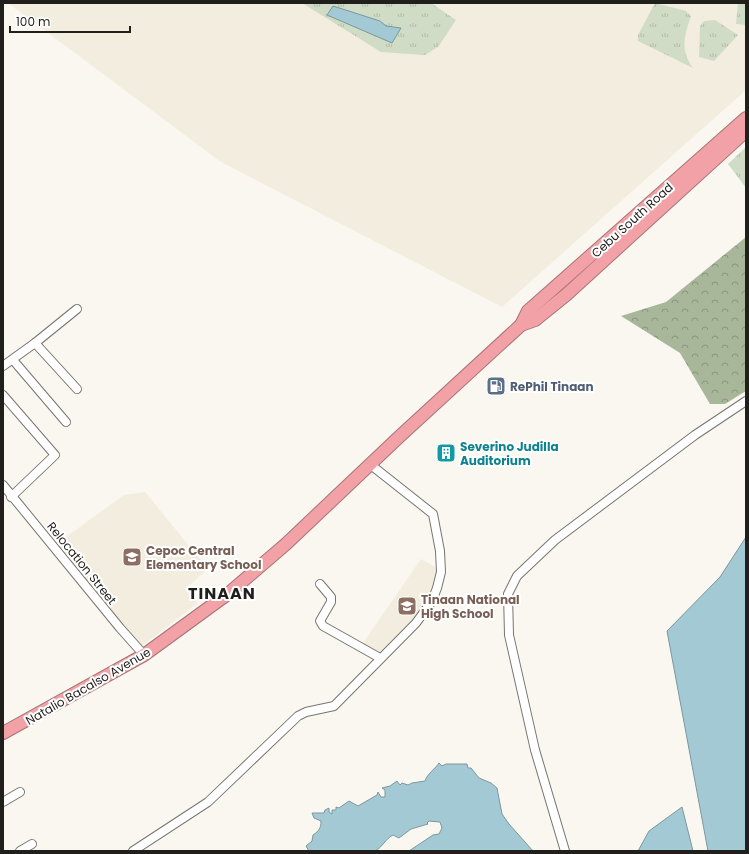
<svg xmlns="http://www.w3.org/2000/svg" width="749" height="854" viewBox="0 0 749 854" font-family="Poppins,sans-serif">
  <defs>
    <pattern id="grass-tufts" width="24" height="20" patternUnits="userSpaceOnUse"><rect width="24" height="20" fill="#d0dcc5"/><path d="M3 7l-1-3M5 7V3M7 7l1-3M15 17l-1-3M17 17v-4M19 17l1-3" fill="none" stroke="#b2bca9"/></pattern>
    <pattern id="forest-crowns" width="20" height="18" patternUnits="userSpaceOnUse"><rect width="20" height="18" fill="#a8b79a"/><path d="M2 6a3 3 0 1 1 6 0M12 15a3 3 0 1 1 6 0" fill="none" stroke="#88947d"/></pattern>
  </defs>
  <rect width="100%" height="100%" fill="#faf7f0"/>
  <g fill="#f3eddf">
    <path d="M8,3h738v87l-244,217 -281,-145z"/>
    <path d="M145,492l63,77 -23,20 13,14 -56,43 -87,-101 69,-50z"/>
    <path d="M421,559l14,8 2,7 -1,9 -16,30 -41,43 -18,-10z"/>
  </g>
  <g fill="url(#grass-tufts)">
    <path d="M302,3h129l25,17 -18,27 -13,8 -44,-3z"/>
    <path d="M655,3l31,8 5,5c-7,20 -11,34 2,52l-55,-27v-6z"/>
    <path d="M738,3h8v22l-10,-1z"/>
    <path d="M715,20l23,15 -24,26 -15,-4 1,-31 4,-5z"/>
    <path d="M746,147v41l-18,-24z"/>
  </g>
  <path fill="url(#forest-crowns)" d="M746,237v154l-21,13h-15l-30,-51 -59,-37 45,-14z"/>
  <g fill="#a3cad4" stroke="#7c979d">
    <path d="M333,6l47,15 6,5 15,2 -9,15 -65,-28z"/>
    <path d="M746,537v314h-38l-41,-220 53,-54z"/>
    <path d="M439,763l3,3 4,-2h21l1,4h3l8,10 12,5 6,5 5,26 7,10 24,27h-124l24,-16 6,-1 3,-6 -2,-6 -11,-1 -2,2 1,1 -17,5 -12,9 -6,-3c-8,4 -10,12 -18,16h-66l-3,-5 6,-5 1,-6c6,-4 8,-7 8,-14l-7,-3 -2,-5h12l1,-3 4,-2v4l3,2v-4h4v-3l3,1 10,-7 9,5 19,-11 1,-3 3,5h4v-7l-3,-2 8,-2 7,-5 3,4 2,-2 6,2 4,-2 13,-2c2,-7 11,-13 14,-18z"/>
    <path d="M682,807l11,44h-55l11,-20z"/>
  </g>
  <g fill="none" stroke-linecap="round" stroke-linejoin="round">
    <defs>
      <g id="minor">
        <path d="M13,360l53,62"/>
        <path d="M3,366l32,-23"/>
        <path d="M77,389l-42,-46 42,-34"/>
        <path d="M3,395l52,60 -44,42"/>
        <path d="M3,485l117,143 24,27"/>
        <path d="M320,584l11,13v5l-11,19 3,5 57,32"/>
        <path d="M3,802l17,-10"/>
        <path d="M20,851l12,-7"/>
        <path d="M133,851l75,-49 90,-86 8,-4 28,-6 82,-83 16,-22 5,-13 4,-16 -1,-21 -7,-37 -62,-49"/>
        <path d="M565,851l-30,-101 -26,-115 -1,-41 9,-18 38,-36 140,-105 51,-34"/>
      </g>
      <g id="highway">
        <path d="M521,325l7,-14 218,-193"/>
        <path d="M3,733l141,-78 85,-62 57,-49 113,-107 122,-112 14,-5 31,-25 180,-164"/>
      </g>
    </defs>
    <use href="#minor" stroke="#78756f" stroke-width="10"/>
    <use href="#highway" stroke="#a87476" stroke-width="14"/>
    <use href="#minor" stroke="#fff" stroke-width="8"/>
    <use href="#highway" stroke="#f2a1a6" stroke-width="12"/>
  </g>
  <defs>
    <symbol id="fuel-square" viewBox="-11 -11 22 22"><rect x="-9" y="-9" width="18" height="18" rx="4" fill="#5c6f8a" stroke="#fff"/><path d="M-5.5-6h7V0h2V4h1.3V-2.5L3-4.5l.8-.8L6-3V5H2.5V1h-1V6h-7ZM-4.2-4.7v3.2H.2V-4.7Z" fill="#fff"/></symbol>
    <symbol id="building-square" viewBox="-11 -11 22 22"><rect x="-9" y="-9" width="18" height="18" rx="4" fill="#0f9aa8" stroke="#fff"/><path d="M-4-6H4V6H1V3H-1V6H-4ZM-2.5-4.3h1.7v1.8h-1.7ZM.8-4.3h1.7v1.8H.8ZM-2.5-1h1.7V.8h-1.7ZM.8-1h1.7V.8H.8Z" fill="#fff"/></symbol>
    <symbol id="school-square" viewBox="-11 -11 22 22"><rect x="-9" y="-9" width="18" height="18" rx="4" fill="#8d6e63" stroke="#fff"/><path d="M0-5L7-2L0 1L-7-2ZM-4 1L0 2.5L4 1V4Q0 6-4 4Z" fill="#fff"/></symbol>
  </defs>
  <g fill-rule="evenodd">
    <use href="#fuel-square" x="485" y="375" width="22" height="22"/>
    <use href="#building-square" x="435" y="442" width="22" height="22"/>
    <use href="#school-square" x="121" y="546" width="22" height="22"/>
    <use href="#school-square" x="396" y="595" width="22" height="22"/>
  </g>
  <g text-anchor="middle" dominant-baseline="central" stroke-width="4" stroke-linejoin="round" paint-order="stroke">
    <g font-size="12" fill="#201f1c" stroke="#fff">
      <text transform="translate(632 220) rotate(-42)">Cebu South Road</text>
      <text transform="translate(82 563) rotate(51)">Relocation Street</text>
      <text transform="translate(88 686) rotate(-30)">Natalio Bacalso Avenue</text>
    </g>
    <g font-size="12" font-weight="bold" fill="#4e5e75" stroke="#fff" text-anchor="start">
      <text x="510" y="386">RePhil Tinaan</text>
    </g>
    <g font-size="12" font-weight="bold" fill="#0d838f" stroke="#fff" text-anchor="start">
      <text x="460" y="446">Severino Judilla<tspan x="460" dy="14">Auditorium</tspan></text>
    </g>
    <g font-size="12" font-weight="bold" fill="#785e54" stroke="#fff" text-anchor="start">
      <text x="146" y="550">Cepoc Central<tspan x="146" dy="14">Elementary School</tspan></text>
      <text x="421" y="599">Tinaan National<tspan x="421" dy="14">High School</tspan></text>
    </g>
    <g font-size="16" font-weight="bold" letter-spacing="1" fill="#201f1c" stroke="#fff">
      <text x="222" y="593">TINAAN</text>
    </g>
  </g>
  <rect width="749" height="854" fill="none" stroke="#201f1c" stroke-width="8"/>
  <path d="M10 26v6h120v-6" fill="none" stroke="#201f1c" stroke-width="2"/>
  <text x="16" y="26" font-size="12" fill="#201f1c" stroke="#ffffff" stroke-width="3" paint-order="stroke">100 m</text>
</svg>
